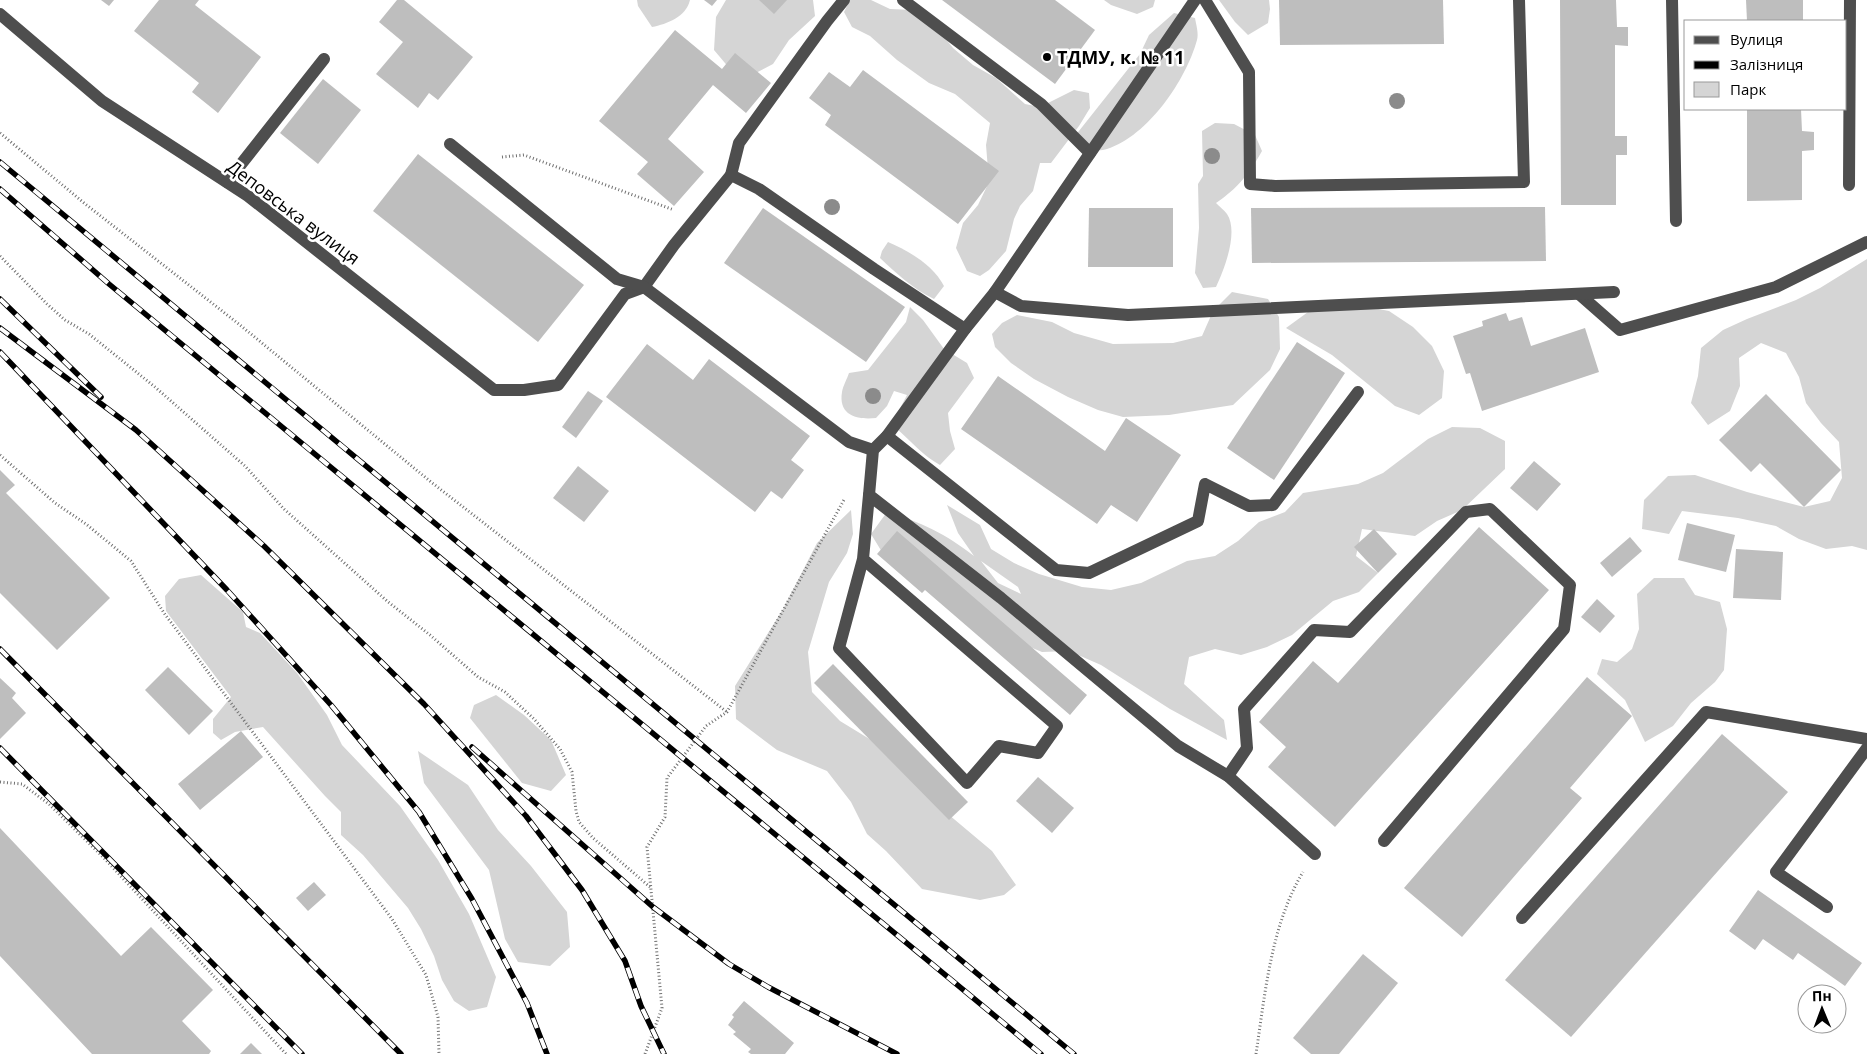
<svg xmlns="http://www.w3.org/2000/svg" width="1867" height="1054" viewBox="0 0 1867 1054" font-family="'Open Sans',sans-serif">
  <rect width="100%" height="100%" fill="#fff"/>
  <g fill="#d5d5d5" fill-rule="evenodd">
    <path d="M637,0h53c-4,17 -23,24 -38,27l-14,-21z"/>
    <path d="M726,0h87l2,16 -26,24 -16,24 -23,12 -20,-7 -16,-19 2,-33z"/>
    <path d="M850,0h21l19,9 23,1 23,17 17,21 20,17 23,13 29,26 15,3 34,-17 15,3 1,15 -11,18 -28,37h-11l-7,28 -13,15 -6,13 -8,32 -17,19 -9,6 -13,-5 -11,-23 7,-25 15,-18 11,-23 -3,-37 4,-22 -35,-29 -26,-11 -32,-23 -27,-24 -18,-9 -8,-15z"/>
    <path d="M1104,0h51l-2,7 -16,7 -26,-9z"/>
    <path d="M1219,0h50l1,9 -2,14 -20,12 -13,-13z"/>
    <path d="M1174,13l21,5c1,6 4,16 2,22 -11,40 -49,96 -90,109 -8,3 -21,0 -30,-1l-2,-12 65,-82 9,-19z"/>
    <path d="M1215,123l19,1 21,11 7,16c-13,23 -24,37 -46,52 3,3 8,7 11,11 12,18 -3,56 -11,73l-13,1 -8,-15 4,-45 -1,-44 5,-8 -1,-45z"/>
    <path d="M888,242c21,9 45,23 56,44l-10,13c-21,-10 -37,-25 -54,-41l2,-7z"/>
    <path d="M1867,259v291l-15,-4 -26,3 -27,-10 -23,-13 -38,-8 -56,-7 -13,23 -27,-5 2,-29 24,-24 27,-1 52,17 57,15 26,-6 12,-23 -3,-36 -18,-19 -15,-20 -7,-26 -13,-24 -25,-10 -22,15 1,28 -10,25 -22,14 -17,-22 7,-27 3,-28 22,-18 24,-11 49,-19 24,-12z"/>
    <path d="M1232,292l36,7 11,18 1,32 -10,21 -37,35 -64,10 -46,2 -25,-7 -30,-13 -34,-18 -23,-16 -16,-16 -3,-13 10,-11 15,-8 35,7 22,11 39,11 60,-1 29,-7 11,-25z"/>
    <path d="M1363,306l26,5 24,16 19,19 12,25 -2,27 -23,17 -24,-9 -63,-51 -46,-27 22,-16z"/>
    <path d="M910,307l13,13 21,29 23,14 7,15 -26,35 2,18 5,18 -15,16c-17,-9 -29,-24 -44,-37l2,-16 9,-17 -13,-4 -7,15 -11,12c-18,2 -38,-2 -34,-26 1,-6 5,-13 7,-19l19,-3 38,-48z"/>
    <path d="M1452,427l28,1 25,13v28l-43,41 -25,11 -22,15 -53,-7 -6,27 22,17 -19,19 -26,9 -41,34 -25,12 -26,8 -26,-6 -26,8 -5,27 40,36 3,20 -57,-31 -69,-44 -32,-14 -27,1 -24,-10 -133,-85 -14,-23 16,-22c34,10 59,22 87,44l-16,-23 -11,-28 33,20 11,24 23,14 25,11 43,13 29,3 30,-7 46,-22 28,-5 23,-15 21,-19 26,-10 18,-19 55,-9 25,-11 45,-34zM981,561l37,26 3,7 -23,-11z"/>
    <path d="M851,510l2,24 -6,19 -18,29 -21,70 4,40 28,29 59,36 43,52 50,42 24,34 -12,10 -24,5 -58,-11 -36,-38 -19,-17 -16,-32 -24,-31 -50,-21 -41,-31 -1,-33 48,-77 34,-66z"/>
    <path d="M201,575l42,37 3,15 14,6 37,40 30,42 15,30 58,61 38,54 31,54 27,63 -9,30 -18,4 -15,-10 -12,-21 -8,-24 -13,-27 -13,-21 -45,-53 -22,-20v-23l-16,-16 -62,-69 -28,5 -14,8 -8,-7v-14l18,-22 -65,-86 -1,-15 14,-17z"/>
    <path d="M1654,578h30l11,17 25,7 7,27 -3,41 -9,12 -24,21 -18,23 -28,16 -20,-42 -28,-26 5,-15 15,3 15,-13 7,-20 -2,-35z"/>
    <path d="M496,695l28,20 27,25 15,35 -15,16 -29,-8 -52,-65 4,-13z"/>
    <path d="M418,751l50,34 30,45 33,36 36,46 3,35 -20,19 -32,-4 -13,-23 -16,-69 -65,-87z"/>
  </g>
  <g fill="#bebebe">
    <path d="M101,0h13l-5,6z"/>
    <path d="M159,0h40l-4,5 66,52 -43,56 -26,-21 7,-9 -65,-52z"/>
    <path d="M397,0h7l69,57 -35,43 -9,-7 -11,15 -42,-34 27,-32 -24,-20z"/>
    <path d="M704,0h13l-5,6z"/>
    <path d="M759,0h28l-13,14z"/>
    <path d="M942,0h113l40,30 -40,54z"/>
    <path d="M1279,0h164l1,44 -164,1z"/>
    <path d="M1560,0h56l1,27h11v19l-13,-1v91h12v19h-11v50h-55z"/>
    <path d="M1746,0h57v21h-56z"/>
    <path d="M675,30l47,39 13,-16 36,30 -25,30 -33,-28 -45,54 36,33 -30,34 -37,-32 11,-12 -49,-41z"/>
    <path d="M863,70l136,101 -41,53 -133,-99 6,-10 -22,-17 20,-26 21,15z"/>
    <path d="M323,79l38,31 -43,54 -38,-31z"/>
    <path d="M1747,109h54l1,22 12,1v18l-12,1v49l-55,1z"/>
    <path d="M418,154l166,131 -46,57 -165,-131z"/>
    <path d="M1545,207l1,54 -294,2 -1,-55z"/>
    <path d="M763,208l142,99 -39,55 -142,-99z"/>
    <path d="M1089,208h84v59h-85z"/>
    <path d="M1506,313l3,8 13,-4 9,29 54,-18 14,44 -117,39 -12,-38 -4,1 -13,-38 30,-10 -1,-5z"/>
    <path d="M1297,342l48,31 -71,107 -47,-32z"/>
    <path d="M647,344l46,36 16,-21 101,77 -19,24 13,10 -22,29 -11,-8 -16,21 -149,-115z"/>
    <path d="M998,376l107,75 21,-33 55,37 -44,67 -26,-17 -14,19 -136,-95z"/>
    <path d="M588,391l15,10 -27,37 -14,-11z"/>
    <path d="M1766,394l75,76 -37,37 -44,-44 -9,9 -32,-32z"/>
    <path d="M1534,461l27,23 -24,27 -27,-23z"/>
    <path d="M578,466l31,25 -25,31 -31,-24z"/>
    <path d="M0,470l15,15 -9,8 104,105 -53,52 -57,-57z"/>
    <path d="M1687,523l48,12 -9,37 -48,-12z"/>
    <path d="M1479,527l70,63 -214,237 -67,-60 18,-20 -27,-25 54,-61 25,22z"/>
    <path d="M1374,529l23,25 -19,19 -24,-26z"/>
    <path d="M897,531l190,164 -17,20 -145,-125 -3,3 -45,-39z"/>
    <path d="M1630,537l12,14 -30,26 -12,-14z"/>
    <path d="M1736,549l47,3 -2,48 -48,-2z"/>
    <path d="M1597,599l18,17 -15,17 -19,-16z"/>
    <path d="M833,664l135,138 -19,18 -135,-137z"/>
    <path d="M168,667l45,44 -24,24 -44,-45z"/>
    <path d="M1587,677l45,39 -62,72 12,10 -120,139 -58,-49z"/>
    <path d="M0,678l16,15 -4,5 14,15 -26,26z"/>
    <path d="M241,731l22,26 -63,53 -22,-26z"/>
    <path d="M1722,734l66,58 -217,245 -66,-57z"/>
    <path d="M1038,777l36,31 -22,25 -36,-32z"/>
    <path d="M0,828l121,128 30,-29 62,63 -31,31 29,30 -2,3h-117l-92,-98z"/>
    <path d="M314,882l12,13 -18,16 -12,-13z"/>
    <path d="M1758,890l104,73 -17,23 -47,-33 -5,7 -30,-21 -8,11 -26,-19z"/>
    <path d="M1363,954l35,29 -59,71h-28l-18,-16z"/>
    <path d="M744,1001l50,42 -9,11h-34l-3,-2 3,-3 -18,-15 3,-2 -8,-7 6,-8 -2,-2z"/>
    <path d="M251,1043l11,11h-22z"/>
  </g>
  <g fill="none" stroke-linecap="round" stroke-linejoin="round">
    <g stroke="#707070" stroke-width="3" stroke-dasharray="1 2.5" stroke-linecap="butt">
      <path d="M0,133l84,70 156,122 191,157 296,230"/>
      <path d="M502,157l22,-2 150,55"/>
      <path d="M0,256l47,48 18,16 24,14 66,53 90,79 39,43 103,92 43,34 48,42 27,15 29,27 26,30 12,23 4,39 3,11 14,16 57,49"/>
      <path d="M0,455l55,48 31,21 45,37 33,52 228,306 34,56 12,42 1,37"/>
      <path d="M0,782l22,2 27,20 55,54 182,196"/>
      <path d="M645,1054l17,-46 -15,-161 18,-30 2,-39 39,-52 21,-14 118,-214"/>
      <path d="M1256,1054c9,-60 15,-129 47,-182"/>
    </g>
    <g stroke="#4e4e4e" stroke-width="12">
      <path d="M903,0l138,104 49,49"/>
      <path d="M1205,0l44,72 1,112 25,2 249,-4 -5,-182"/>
      <path d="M1672,0l4,221"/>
      <path d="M0,14l102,87 146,95 246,194h30l34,-5 67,-91 19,-7 30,-42 57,-70 8,-32 88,-122 17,-21"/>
      <path d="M450,144l167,135 27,8 205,155 24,8"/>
      <path d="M731,175l28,14 115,80 91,60"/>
      <path d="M227,182l97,-123"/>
      <path d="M1849,185l1,-185"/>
      <path d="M995,292l200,-292"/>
      <path d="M1579,294l41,36 156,-43 91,-45"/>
      <path d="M887,436l169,134 33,3 109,-52 7,-37 44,22 24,-1 85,-113"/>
      <path d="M863,559l-24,89 128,135 32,-37 39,7 19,-27 -194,-167 6,-64"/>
      <path d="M1228,776l19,-28 -3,-39 70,-79 36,2 116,-120 24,-3 80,76 -6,44 -180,212"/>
      <path d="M1315,854l-87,-78 -50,-30 -177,-148 -132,-103 4,-45 14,-14 78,-107 30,-37 26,14 107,9 486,-23"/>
      <path d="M1827,907l-51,-35 91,-124"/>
      <path d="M1522,918l184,-206 161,27"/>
    </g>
    <defs>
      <g id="rail">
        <path d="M0,162l1074,892"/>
        <path d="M0,189l109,95 932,770"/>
        <path d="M0,299l101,98"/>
        <path d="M0,328l136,102 128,116 160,158 102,112 56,74 43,71 16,45 23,48"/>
        <path d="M0,352l227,238 104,115 88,107 53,87 55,104 20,51"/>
        <path d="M0,649l401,405"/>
        <path d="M472,747l181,160 76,57 39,23 129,67"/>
        <path d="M0,748l302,306"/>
      </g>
    </defs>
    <use href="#rail" stroke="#000" stroke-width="5.5"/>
    <use href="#rail" stroke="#fff" stroke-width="4" stroke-dasharray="11" stroke-linecap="butt"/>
  </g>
  <g fill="#8b8b8b">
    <circle cx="1397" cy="101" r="8"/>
    <circle cx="1212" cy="156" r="8"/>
    <circle cx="832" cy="207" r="8"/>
    <circle cx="873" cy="396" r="8"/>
  </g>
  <circle fill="#000" stroke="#fff" stroke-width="2" cx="1047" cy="57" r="5"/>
  <g text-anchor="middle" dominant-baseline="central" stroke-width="5" stroke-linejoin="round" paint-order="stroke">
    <g font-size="18" font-weight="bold" fill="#000" stroke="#fff" text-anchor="start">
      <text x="1057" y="57">ТДМУ, к. № 11</text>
    </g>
    <g font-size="18" fill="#000" stroke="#fff">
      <text transform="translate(294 212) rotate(37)">Деповська вулиця</text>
    </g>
  </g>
  <rect x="1684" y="20" width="162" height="90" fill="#ffffff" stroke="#999999"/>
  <rect x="1694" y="36" width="25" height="8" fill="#4e4e4e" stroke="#999999"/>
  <text x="1730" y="45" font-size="15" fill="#000000">Вулиця</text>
  <rect x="1694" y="61" width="25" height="8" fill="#000000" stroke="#999999"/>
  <text x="1730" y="70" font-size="15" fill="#000000">Залізниця</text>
  <rect x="1694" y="82" width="25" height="15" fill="#d5d5d5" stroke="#999999"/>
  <text x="1730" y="95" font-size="15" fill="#000000">Парк</text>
  <g transform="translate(1822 1009) rotate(359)"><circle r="24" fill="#ffffff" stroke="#999999"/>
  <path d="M0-4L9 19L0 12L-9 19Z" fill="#000000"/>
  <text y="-8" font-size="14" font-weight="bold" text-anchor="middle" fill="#000000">Пн</text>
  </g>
</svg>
